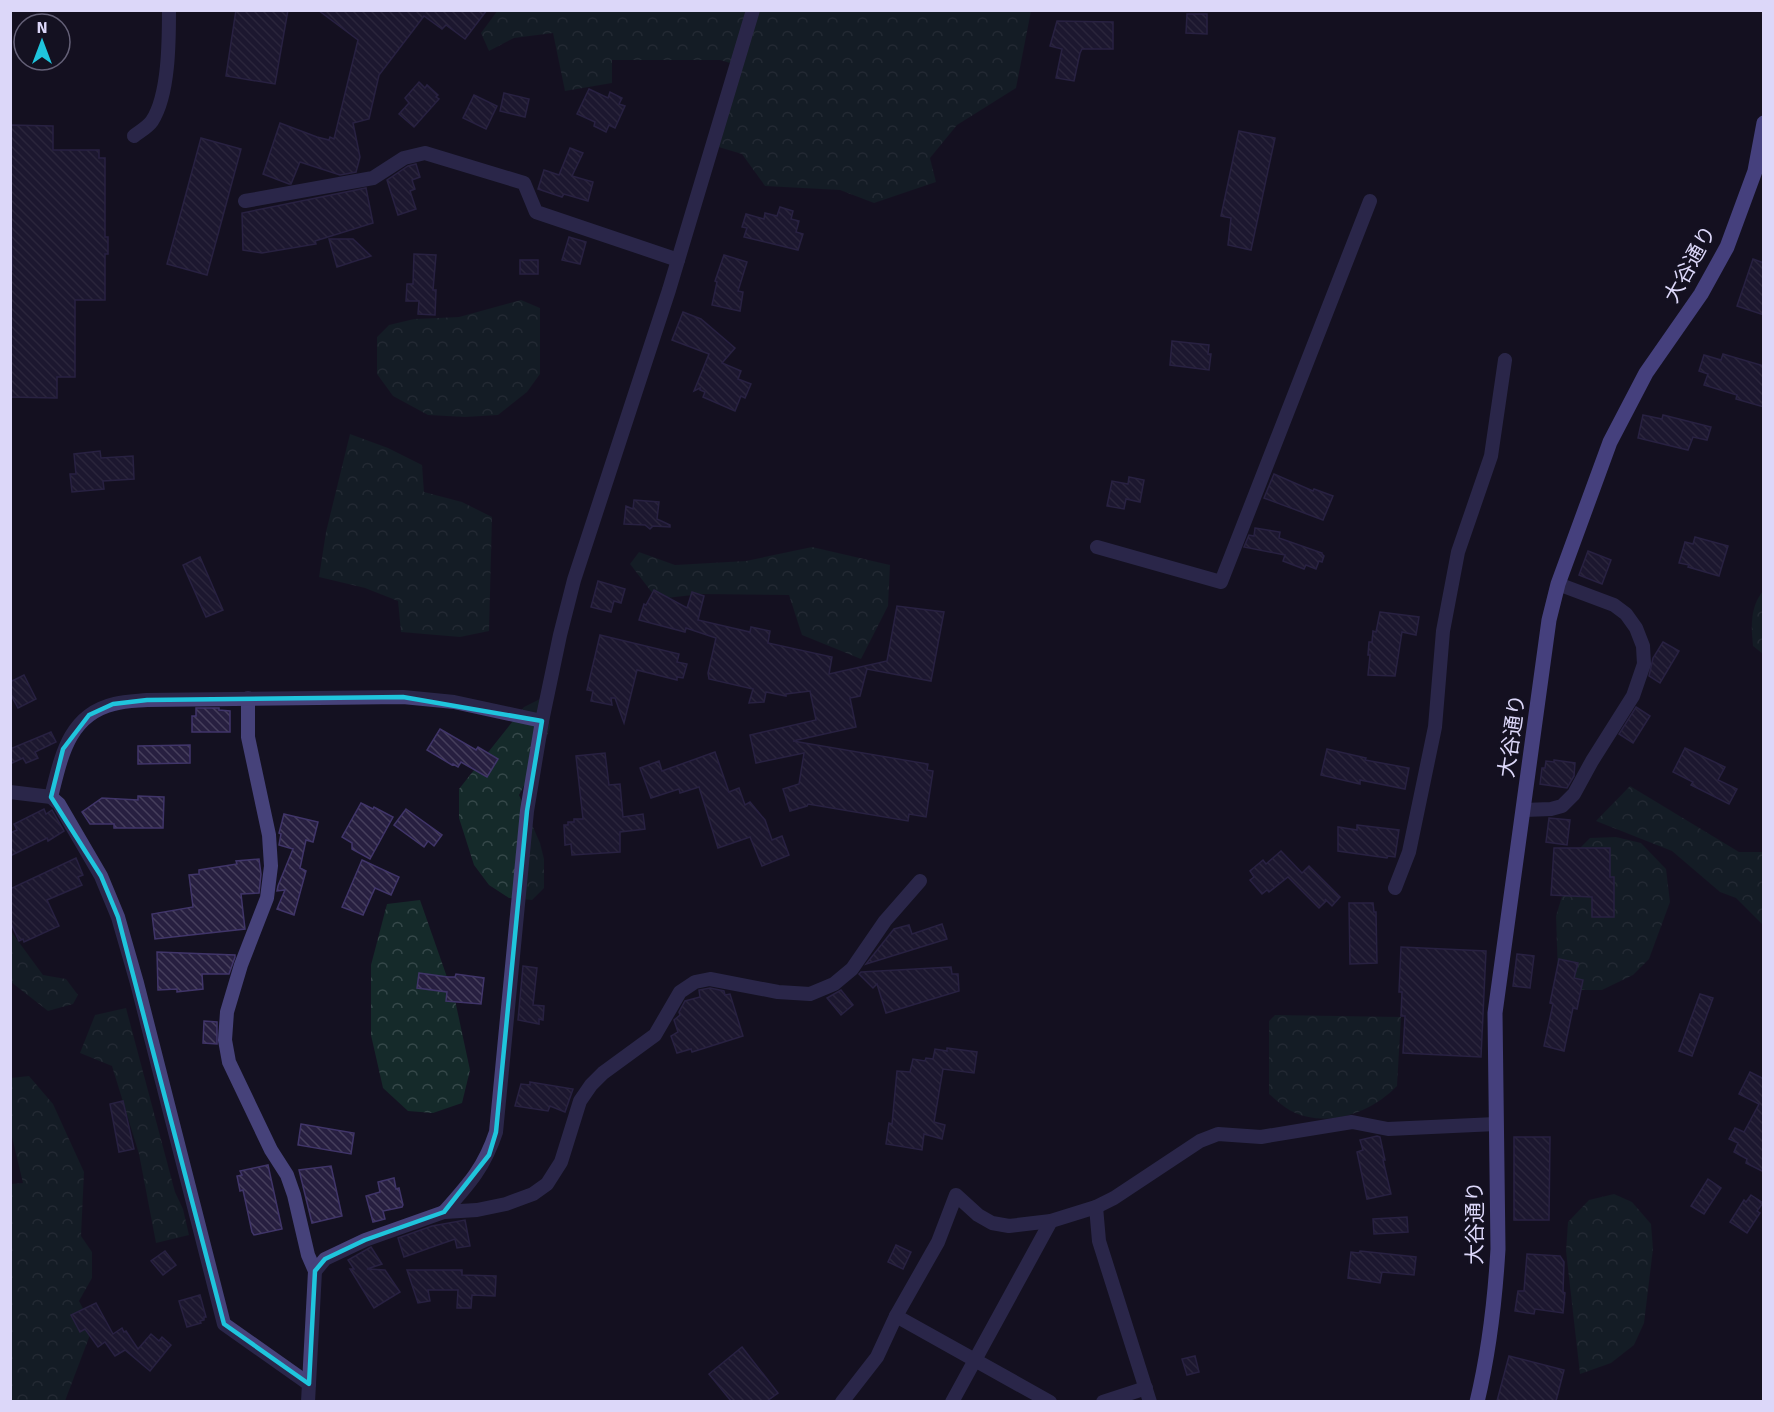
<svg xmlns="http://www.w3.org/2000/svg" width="1774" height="1412" viewBox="0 0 1774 1412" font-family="Signika,'Noto Sans JP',sans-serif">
  <defs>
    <pattern id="forest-crowns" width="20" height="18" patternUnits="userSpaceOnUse" patternTransform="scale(1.5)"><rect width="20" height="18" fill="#152a2a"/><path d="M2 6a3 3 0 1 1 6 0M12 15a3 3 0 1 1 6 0" fill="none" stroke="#36484a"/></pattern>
    <pattern id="building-back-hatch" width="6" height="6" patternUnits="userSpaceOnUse" patternTransform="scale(1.5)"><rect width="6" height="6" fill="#271f40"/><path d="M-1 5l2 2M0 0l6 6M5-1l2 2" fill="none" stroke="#463f5c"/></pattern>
  </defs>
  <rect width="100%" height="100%" fill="#141121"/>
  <g fill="url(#forest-crowns)">
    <path d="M498,10l533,1 -15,77 -59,37 -27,33 6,24 -62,21 -34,-13 -75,-4 -23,-32 -27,-8 25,-80 -20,-6h-108v23l-47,8 -12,-58 -39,5 -25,13 -8,-18z"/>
    <path d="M521,300l19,8v66l-13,18 -29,23 -33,2 -37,-2 -35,-19 -16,-22v-37l12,-12 25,-6 45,-2z"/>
    <path d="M350,434l38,14 34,17 2,27 38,10 30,15 -3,114 -29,6 -59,-5 -3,-31 -33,-13 -46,-11 7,-45z"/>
    <path d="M812,547l78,18 -2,41 -27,53 -59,-24 -13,-40 -87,-1 -45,5 -27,-35 9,-12 36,13 71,-4z"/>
    <path d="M1763,591v63l-10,-8c-2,-20 -3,-39 10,-55z"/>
    <path d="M548,695l2,33 -10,27 -21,40 21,48 4,16v29l-12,12 -23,-2 -20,-13 -15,-20 -15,-47v-29l65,-82z"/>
    <path d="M1630,786l109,66h24v73l-27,-27 -16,-6 -48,-41 -76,-30z"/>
    <path d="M1616,837l25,6 25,26 4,33 -21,57 -16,16 -31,15h-31l-13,-14 -2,-60 19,-63 15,-15z"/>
    <path d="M420,900l35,100 15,70 -8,33 -29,10 -25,-2 -25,-23 -12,-53v-70l16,-61z"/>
    <path d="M10,930l33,45 23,4 12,16 -5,9 -25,7 -37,-29z"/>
    <path d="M126,1008l49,184 8,17 6,26 -33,8 -17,-89 -27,-88 -32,-13 15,-38z"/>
    <path d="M1275,1015l126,2 -4,69c-26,27 -70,43 -106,25 -8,-4 -15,-11 -22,-17v-73z"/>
    <path d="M29,1076l24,28 31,68 -3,64 11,16v26l-13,23 14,26 -28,74h-54l-1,-217 13,-1 -12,-50v-55z"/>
    <path d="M1614,1194l18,8 19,22 2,25 -9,74 -10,22 -23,18 -31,11 -14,-123 2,-29 21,-22z"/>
  </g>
  <g fill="url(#building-back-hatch)" stroke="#403569" stroke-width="1.5">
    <path d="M236,10h52l-13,74 -49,-8z"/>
    <path d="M318,10h169l-22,29 -19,-14 -4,4 -18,-13 -45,59 -10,44 -16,4 7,34 -4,15 -16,3 -40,-13 -9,22h-2l-26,-10 17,-51 37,14 12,3 1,-3 4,2 24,-99z"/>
    <path d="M1187,14h20v20l-21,-1z"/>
    <path d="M1057,21l56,1v27h-31l-2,4 -6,28 -18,-3 6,-29 -12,-3z"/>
    <path d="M419,82l6,6 2,-3 11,10 -2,2 3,2 -25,28 -15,-13 10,-11 -4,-5z"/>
    <path d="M589,89l19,9 2,-6 12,6 -3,6 6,2 -10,22 -6,-3 -3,7 -12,-6 1,-4 -18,-8z"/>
    <path d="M504,93l25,6 -4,18 -25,-6z"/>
    <path d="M474,95l23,11 -11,23 -23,-11z"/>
    <path d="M10,125l43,1v24h46v8h6v79h3v17h-3v46h-30v77h-18v21l-47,-1v-127h2z"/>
    <path d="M1239,131l36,7 -24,112 -23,-5 3,-27 -10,-2z"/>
    <path d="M201,138l40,11 -34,126 -40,-11z"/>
    <path d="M570,148l13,5 -11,23 21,6 -5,19 -24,-7 -2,3 -24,-8 6,-19 15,5z"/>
    <path d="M416,164l4,13 -8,3 3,9 -5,2 6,18 -18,6 -11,-35 21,-14z"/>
    <path d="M366,188l7,35 -58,18 1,3 -54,9 -19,-3 -1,-37z"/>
    <path d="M780,207l13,4 -2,8 8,2 -3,11 7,2 -5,16 -54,-13 3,-9 -5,-1 4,-13 18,5 1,-6 12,3z"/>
    <path d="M569,237l17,5 -6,22 -18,-4z"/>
    <path d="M329,239h24l18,17 -34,11z"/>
    <path d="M414,254l22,1 -3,35h3l-1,25 -17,-1 1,-13h-13l1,-17h6z"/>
    <path d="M724,255l23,7 -9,29 5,1 -3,19 -28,-6 5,-23 -2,-1z"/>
    <path d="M1753,259l11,4v52l-27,-9z"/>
    <rect x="520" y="260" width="18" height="14"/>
    <path d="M683,312l18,7 34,29 -13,15 19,8 -3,8 13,5 -6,14 -4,-2 -6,15 -32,-14 2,-5 -5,-2v-2l-6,3 15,-37 -37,-14z"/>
    <path d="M1172,341l37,4 -1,9h3l-2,16 -39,-5z"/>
    <path d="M1723,354l41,12v41l-28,-8 1,-4 -33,-10 4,-11 -9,-3 5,-16 17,5z"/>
    <path d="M1643,415l19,4 1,-4 48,12 -4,13 -14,-3 -5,13 -50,-12z"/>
    <path d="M100,451l1,7 32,-2 1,23 -31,2 1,8 -32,3 -2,-18h6l-2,-20z"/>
    <path d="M1274,474l39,17 1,-2 19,7 -10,24 -59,-22z"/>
    <path d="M1129,477l15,3 -4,22 -14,-3 -2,10 -17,-3 5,-25 16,3z"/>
    <path d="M634,500l25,2 -2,17 13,6v2l-17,-1 -3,3 -5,-4 -21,-1 2,-18 7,3z"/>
    <path d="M1255,528l25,4 -1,6 43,15v1l2,2 -2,6 -3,-1 -3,8 -10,-4 -2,4 -21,-8 2,-6 -41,-8 5,-12 5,1z"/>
    <path d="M1695,537l33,9 -9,30 -31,-9 1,-2 -10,-2 6,-21 8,2z"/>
    <path d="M1588,551l23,9 -9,24 -23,-9z"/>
    <path d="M200,557l23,53 -17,7 -23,-52z"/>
    <path d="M598,581l27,8 -4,14 -7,-2 -3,11 -20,-5z"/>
    <path d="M654,590l33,18 5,-16 12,4 -6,24 52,12 1,-5 19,4 -2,12 64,14 -3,17 58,-13 10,-55 47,6 -13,69 -64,-12 -7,27 -10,2 6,29 -63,14 135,23 -1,6 6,1 -7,46 -17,-3 -1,7 -100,-17 -1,2 -17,5 -7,-22 16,-5 5,-31 -48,10 -6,-28 66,-15 -6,-29 -24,3v2l-20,-4 -2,10 -15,1 4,-14 -44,-10 -1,-6 8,-35 -30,-10 -1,4 -46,-12 5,-16 2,1z"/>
    <path d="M1380,612l39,5 -3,18 -14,-3 -7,44 -27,-1 2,-20h-2l1,-13h3l1,-11 3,1z"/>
    <path d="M600,635l79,19 -2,8 10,2 -4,14 -6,-1v3l-40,-10 -13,53 -9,-25h-4l1,7 -21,-4 2,-10 -6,-1z"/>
    <path d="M1663,642l16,9 -19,32 -11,-7 4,-18z"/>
    <path d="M24,675l12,24 -18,9 -8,-15v-11z"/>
    <path d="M1636,707l14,9 -17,27 -14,-9z"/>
    <path d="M196,708h23v2l11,1v21h-38v-16h4z"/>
    <path d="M440,729l36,21 2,-3 20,12 -11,18 -26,-15 -3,5 -5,-3 -1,1 -25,-15z"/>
    <path d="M51,732l5,10 -21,10 3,6 -12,5 -3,-5 -13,6v-15z"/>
    <path d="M190,745v18l-52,1v-18z"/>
    <path d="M1685,748l40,19 -7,13 19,9 -8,15 -38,-19 2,-3 -20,-10z"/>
    <path d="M1327,749l39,9 -1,2 44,8 -4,21 -45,-9v4l-39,-9z"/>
    <path d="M715,752l14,40 10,-4 6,17 5,-3 15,18 7,20 10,-4 7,19 -27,11 -12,-29 -32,11 -19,-61 -19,6 -1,-4 -28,9 -11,-30 19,-7 3,10z"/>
    <path d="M605,753l4,32 11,-1 3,33 20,-3 2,15 -25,3v20l-48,3 -1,-11 -6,1 -1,-20h4v-3h6v-3h9l-7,-63z"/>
    <path d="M1554,760l21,3 -1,13 -7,12 -27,-4 2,-16h3l1,-7 8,1z"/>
    <path d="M138,796l26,1 -1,31h-49v-4h-24l-8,-12 20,-14 36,2z"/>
    <path d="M361,803l12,6 1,-2 19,10 -23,42 -18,-10v-6l-10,-6z"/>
    <path d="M44,809l2,5 6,-4 12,21 -16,10 -1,-3 -37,18v-23l7,-3 -3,-6z"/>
    <path d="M406,809l36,26 -8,11 -6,-5 -4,6 -30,-22z"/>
    <path d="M284,814l34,8 -5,20 -7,-2 -6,28 6,3 -12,44 -17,-6 8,-19 -8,1 1,-5 15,-37 -14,-4 2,-11 -2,-1z"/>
    <path d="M1549,818l21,2 -3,25 -21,-3z"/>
    <path d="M1357,825l42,5 -4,27 -7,-1 -1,2 -49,-7v-24l19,3z"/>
    <path d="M1554,848h56v29h4v40h-22v-20l-41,-2z"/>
    <path d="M1281,851l21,22 7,-7 31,31 -8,9 -7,-7 1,2 -7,7 -31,-31 -19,15 -2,-2 -5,4 -12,-14 4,-3 -4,-6 13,-11 3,4z"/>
    <path d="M76,858l7,17 -5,2 4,8 -35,15 12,26 -35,16 -1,-3 -4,2 -9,-20v-32z"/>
    <path d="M259,859l2,15 -2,19 -18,1 4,35 -90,10 -3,-25 41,-7 -4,-32 10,-1v-4l38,-6 -1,-3z"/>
    <path d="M362,860l37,17 -8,18 -16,-7 -12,27 -21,-8z"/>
    <path d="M1349,903h24l1,9h2l1,51 -27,1z"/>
    <path d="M942,924l5,15 -81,25 28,-35 15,-4 3,9z"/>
    <path d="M1401,947l85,4 -5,106 -78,-4 2,-37h-4l1,-24h-3z"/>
    <path d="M157,952l78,3v2l-6,17h-27l1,15 -26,3v-3l-19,1z"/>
    <path d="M1517,954l17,2 -4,32 -17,-2z"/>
    <path d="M1559,959l19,4 -4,15 9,2 -6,29 -4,-1 -9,43 -20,-5 9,-42 -3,-1z"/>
    <path d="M523,966l14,2 -4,37 11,1 -1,14 -4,-1v5l-21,-4z"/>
    <path d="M951,967l1,7h6l1,17 -73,22 -9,-29 -4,4 -14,-14 2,-2z"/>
    <path d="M419,973l29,4h7l1,-3 28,4 -3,26 -35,-3 1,-9 -30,-4z"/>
    <path d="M710,988l14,3 1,4 5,-1 13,42 -51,16 -1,-3 -14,4 -6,-17 7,-4 -4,-12 6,-5 -1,-3 6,-11 15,-4 -1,-7z"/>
    <path d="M841,990l12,15 -12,10 -14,-17z"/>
    <path d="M1700,994l13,4 -21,58 -13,-5z"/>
    <path d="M204,1021l13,1v22l-14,-1z"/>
    <path d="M947,1048l30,4 -3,21 -31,-4 -9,53 11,3 -3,14 -18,-5 -2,16 -36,-6 3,-21 3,1 5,-53 13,1 3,-13 12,2 1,-3 7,1 2,-10 12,2z"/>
    <path d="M1750,1072l14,7v93l-18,-9 1,-4 -13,-7 4,-9 -9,-4 6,-11 9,4 15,-28 -20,-10z"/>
    <path d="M530,1082l43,7 -8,23 -15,-6 -2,5 -33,-5 6,-22 9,1z"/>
    <path d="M123,1101l11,48 -15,3 -9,-48z"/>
    <path d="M301,1124l53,9 -3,21 -53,-9z"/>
    <path d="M1377,1136l3,1 5,23h-2l8,34 -24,5 -10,-47 6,-2 -3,-10z"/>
    <path d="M1514,1137h36l-1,83h-35z"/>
    <path d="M268,1165l14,64 -28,6 -2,-3 -9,-42 -3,1 -3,-15 5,-1 -2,-4z"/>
    <path d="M331,1166l11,50 -30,7 -13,-53z"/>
    <path d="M394,1178l2,11 3,-1 4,17 -1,2 -19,4 2,8 -12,3 -7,-26 14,-4 -2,-10z"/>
    <path d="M1708,1179l13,9 -17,26 -13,-8z"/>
    <path d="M1751,1195l12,8 -6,8 3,2 -13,20 -17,-11 14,-22 2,2z"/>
    <path d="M1407,1217l1,15 -34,2 -1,-15z"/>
    <path d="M465,1220l5,26 -13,2 -2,-9 -51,18 -6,-19 34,-12z"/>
    <path d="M896,1245l15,7 -8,17 -15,-7z"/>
    <path d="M371,1247l11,17 -15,5 18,1 15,22 -26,16 -24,-39h4l-6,-9z"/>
    <path d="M165,1251l11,14 -13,10 -12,-14z"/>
    <path d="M1360,1251l56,6 -2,18 -32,-3 -2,11 -32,-5 3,-26 8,1z"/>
    <path d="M1527,1254l33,2 4,6 -1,30 2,1 -2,20 -28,-4 -1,5 -19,-3 3,-20h6z"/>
    <path d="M407,1270h55v5l34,1 -1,20 -23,-1 -1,13h-14l1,-18h-30l2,11 -12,2z"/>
    <path d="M200,1295l6,22h-2v3l-4,1 1,2 -14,4 -8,-26z"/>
    <path d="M96,1303l17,31 9,-6 2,4 2,-1 12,18 13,-15 8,7 3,-4 9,8 -21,26 -25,-21 -10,6 -10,-14 -7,5 -13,-18 -5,3 -9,-17z"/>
    <path d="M742,1347l36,46 -11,8h-36l-22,-27z"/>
    <path d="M1195,1356l4,16 -12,3 -5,-16z"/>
    <path d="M1509,1356l55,14 -8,31h-59z"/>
  </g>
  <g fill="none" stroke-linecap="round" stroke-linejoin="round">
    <g stroke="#46427a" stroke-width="14">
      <path d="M134,136c5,-4 14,-9 18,-15 17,-26 17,-80 17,-111"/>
      <path d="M245,201l128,-23 31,-20 21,-5 99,30 12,29 142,48"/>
      <path d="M1097,547l124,35 149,-381"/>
      <path d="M248,698v39l21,98 2,31 -4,32 -26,67 -14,47 -2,28 4,22 42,88 16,25 7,20 14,60 7,16 -7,131"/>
      <path d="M10,792l41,5 8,7 42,72 17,41 19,66 87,341 85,60"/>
      <path d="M51,797c10,-39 17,-82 63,-93 11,-3 22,-3 33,-4l256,-3 51,5 88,19"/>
      <path d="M1523,810l28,-1 11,-3 12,-12 18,-33 41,-65 11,-32 -1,-18 -7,-18 -10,-14 -12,-9 -56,-21"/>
      <path d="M1395,888l14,-36 26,-125 8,-96 15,-79 33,-96 14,-96"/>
      <path d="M1096,1207l3,34 51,161"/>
      <path d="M444,1212c25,-28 40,-44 52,-80l31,-321 15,-90 18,-86 14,-55 95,-290 84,-280"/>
      <path d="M315,1271l10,-12 40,-19 79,-28 33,-2 29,-6 27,-10 14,-10 14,-22 19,-61 11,-16 12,-12 52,-38 25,-43 15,-10 15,-3 68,13 32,2 24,-10 18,-15 33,-48 35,-40"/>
      <path d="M896,1316l154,86"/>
      <path d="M842,1402l35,-45 19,-41 42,-74 18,-47 22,20 14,8 17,3 42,-5 45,-14 18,-9 86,-57 18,-7 43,3 91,-15 36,7 108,-5"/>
      <path d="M952,1402l99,-181"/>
      <path d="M1103,1402l43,-14"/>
    </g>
    <path stroke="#817bed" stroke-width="15" d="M1477,1402c12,-50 18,-102 21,-153l-3,-236 54,-393 9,-36 52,-142 36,-69 55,-79 26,-47 28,-76 9,-48"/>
  </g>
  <path d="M0 0H1774V1412H0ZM403,697l139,24 -15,90 -31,321 -7,23 -45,57 -79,28 -40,19 -10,12 -6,113 -85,-60 -106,-407 -17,-41 -50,-79 12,-48 26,-34 24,-11 34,-4z" fill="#141121" fill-opacity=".55" fill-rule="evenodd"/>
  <path fill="none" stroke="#1fc5dd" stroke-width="4.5" stroke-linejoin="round" d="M403,697l139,24 -15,90 -31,321 -7,23 -45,57 -79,28 -40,19 -10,12 -6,113 -85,-60 -106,-407 -17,-41 -50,-79 12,-48 26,-34 24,-11 34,-4z"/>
  <g text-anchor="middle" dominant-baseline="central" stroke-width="5" stroke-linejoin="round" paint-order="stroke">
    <g font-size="21" fill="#dcd7f9" stroke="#141121">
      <text transform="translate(1690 264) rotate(-61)">大谷通り</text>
      <text transform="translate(1512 736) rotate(-82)">大谷通り</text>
      <text transform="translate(1475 1223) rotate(-90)">大谷通り</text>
    </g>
  </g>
  <rect width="1774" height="1412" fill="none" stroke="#dcd7f9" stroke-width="24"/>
  <g transform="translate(42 42)"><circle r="28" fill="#141121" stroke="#646077" stroke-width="1.5"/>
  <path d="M0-4.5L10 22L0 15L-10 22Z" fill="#1fc5dd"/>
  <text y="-9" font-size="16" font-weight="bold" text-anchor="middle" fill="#dcd7f9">N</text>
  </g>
</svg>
